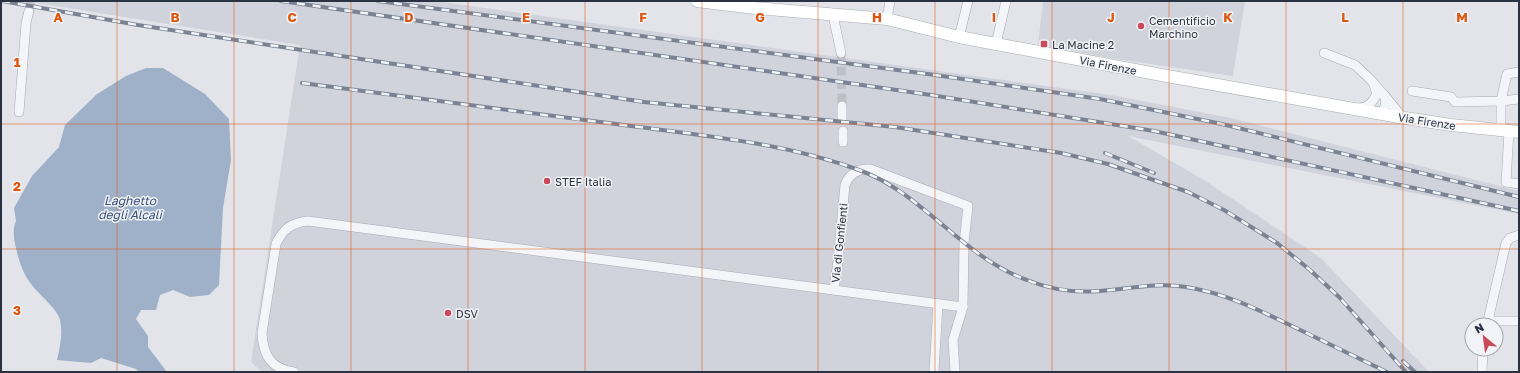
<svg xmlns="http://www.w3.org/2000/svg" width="1520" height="373" viewBox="0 0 1520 373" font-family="'Golos Text',sans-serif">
  <rect width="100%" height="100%" fill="#e2e4ea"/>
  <g fill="#d0d3dc">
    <path d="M24,1h410l677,94 120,23 288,73v23l-391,-78 76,44 117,78 108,114h-1167l-11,-10 49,-317z"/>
    <path d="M1043,1h202l-12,75 -117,-17 -78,-14z"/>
  </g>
  <path fill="#9eb1c9" d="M146,68h17l42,26 24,25 2,41 -8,48 -4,77 -10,10 -19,2 -17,-7 -13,5 -4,15h-15l-5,9 12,17v11l19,25h-28l-3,-3 -35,-11 -10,5 -34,-3c3,-13 6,-27 3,-40 -3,-12 -21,-25 -29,-36 -8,-11 -12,-22 -15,-36 -2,-8 -4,-19 0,-27l-2,-13 18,-32 27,-29 6,-22 32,-31 29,-18z"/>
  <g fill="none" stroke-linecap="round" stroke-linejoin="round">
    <g stroke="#bdc0c8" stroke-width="9" stroke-dasharray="9 4.5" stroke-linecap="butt">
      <path d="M29,11l2,-10"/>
      <path d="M841,53l1,53"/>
    </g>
    <defs>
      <g id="minor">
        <path d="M833,15l8,38"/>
        <path d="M887,19l3,-18"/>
        <path d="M959,37l9,-36"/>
        <path d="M996,44l10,-43"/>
        <path d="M1324,53l31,12 15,14 14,16 2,6 -3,13"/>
        <path d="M1412,91l39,6 4,5 46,-1 18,-2"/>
        <path d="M1385,96l18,22"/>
        <path d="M842,106v13"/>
        <path d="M1358,108c10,0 14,-5 19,-14l-3,-9"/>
        <path d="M19,112l7,-89 3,-12"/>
        <path d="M1501,130v-29l6,-27 12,-2"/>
        <path d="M843,131v11"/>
        <path d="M1509,131l-3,51 13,2"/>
        <path d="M834,290l4,-29 7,-76c4,-11 14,-17 25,-16l98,37 -4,37 -1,64"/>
        <path d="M1488,321h31"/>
        <path d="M1487,325l19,-82 4,-5 9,-3"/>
        <path d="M294,372c-23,-3 -31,-17 -32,-39l14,-89c7,-15 15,-21 32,-23l655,86 -10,33 2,32"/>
        <path d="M934,372l4,-68"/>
        <path d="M1482,372l1,-23"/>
      </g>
      <path id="secondary" d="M697,1l58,7 132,11 72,18 208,39 238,42 46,7 68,7"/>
    </defs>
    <use href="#minor" stroke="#a7abb4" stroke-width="10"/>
    <use href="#secondary" stroke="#a7abb4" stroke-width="13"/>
    <use href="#minor" stroke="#f4f5f8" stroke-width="9"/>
    <use href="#secondary" stroke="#fff" stroke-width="12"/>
    <defs>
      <g id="rail">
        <path d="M2,1l136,24 506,77 251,25 166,26 47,11 80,28 36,18 53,33 33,27 29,27 67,75"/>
        <path d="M281,1l650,94 223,36 365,80"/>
        <path d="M378,1l557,74 165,24 122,25 297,73"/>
        <path d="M302,83c105,14 210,28 314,41 82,11 166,18 243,46 64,23 103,87 168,110 22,9 49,13 73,11 29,-2 57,-9 86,-4 39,6 73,23 108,40 31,15 62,30 93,45"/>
        <path d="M1105,153l49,20"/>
        <path d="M1403,361l12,11"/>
      </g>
    </defs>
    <use href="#rail" stroke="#7b8393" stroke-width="4"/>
    <use href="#rail" stroke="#f1f3f7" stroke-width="2.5" stroke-dasharray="8" stroke-linecap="butt"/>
  </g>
  <path fill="none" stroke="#de570f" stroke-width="1" stroke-opacity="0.55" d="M117,1v371M234,1v371M351,1v371M468,1v371M585,1v371M702,1v371M818,1v371M935,1v371M1052,1v371M1169,1v371M1286,1v371M1403,1v371M1,124h1518M1,249h1518"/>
  <g fill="#cb4a59" stroke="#f1f3f7" stroke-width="1.5">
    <circle cx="1141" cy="26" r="4"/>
    <rect x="1040" y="40" width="8" height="8" rx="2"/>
    <circle cx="547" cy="181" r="4"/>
    <circle cx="448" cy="313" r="4"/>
  </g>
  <g text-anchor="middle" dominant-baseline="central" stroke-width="3" stroke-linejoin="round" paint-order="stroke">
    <g font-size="11" fill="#2a3241" stroke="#f1f3f7" text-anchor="start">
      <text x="1149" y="20">Cementificio<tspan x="1149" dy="13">Marchino</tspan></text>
      <text x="1052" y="44">La Macine 2</text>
      <text x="555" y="181">STEF Italia</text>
      <text x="456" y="313">DSV</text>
    </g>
    <g font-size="11" fill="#2a3241" stroke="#f1f3f7">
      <text transform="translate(1108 65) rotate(11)">Via Firenze</text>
      <text transform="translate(1427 121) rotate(9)">Via Firenze</text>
      <text transform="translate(839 243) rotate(-84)">Via di Gonfienti</text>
    </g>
    <g font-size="12" font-style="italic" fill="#354f74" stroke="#f1f3f7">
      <text x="130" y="200">Laghetto<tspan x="130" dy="14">degli Alcali</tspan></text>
    </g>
  </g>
  <g font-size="13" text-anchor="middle" font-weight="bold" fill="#de570f" stroke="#f1f3f7" stroke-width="3" stroke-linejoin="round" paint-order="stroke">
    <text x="58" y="22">A</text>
    <text x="175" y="22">B</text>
    <text x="292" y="22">C</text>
    <text x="409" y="22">D</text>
    <text x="526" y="22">E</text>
    <text x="643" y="22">F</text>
    <text x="760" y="22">G</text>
    <text x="877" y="22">H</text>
    <text x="994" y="22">I</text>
    <text x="1111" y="22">J</text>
    <text x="1228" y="22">K</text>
    <text x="1345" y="22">L</text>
    <text x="1462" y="22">M</text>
    <text x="17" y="67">1</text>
    <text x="17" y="191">2</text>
    <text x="17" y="315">3</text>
  </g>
  <rect width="1520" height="373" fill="none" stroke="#2a3241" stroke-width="4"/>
  <g transform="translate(1484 337) rotate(331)"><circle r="19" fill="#f1f3f7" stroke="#a1a6ae"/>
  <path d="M0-3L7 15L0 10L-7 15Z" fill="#cb4a59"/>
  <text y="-6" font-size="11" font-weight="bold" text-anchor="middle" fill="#2a3241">N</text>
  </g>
</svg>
